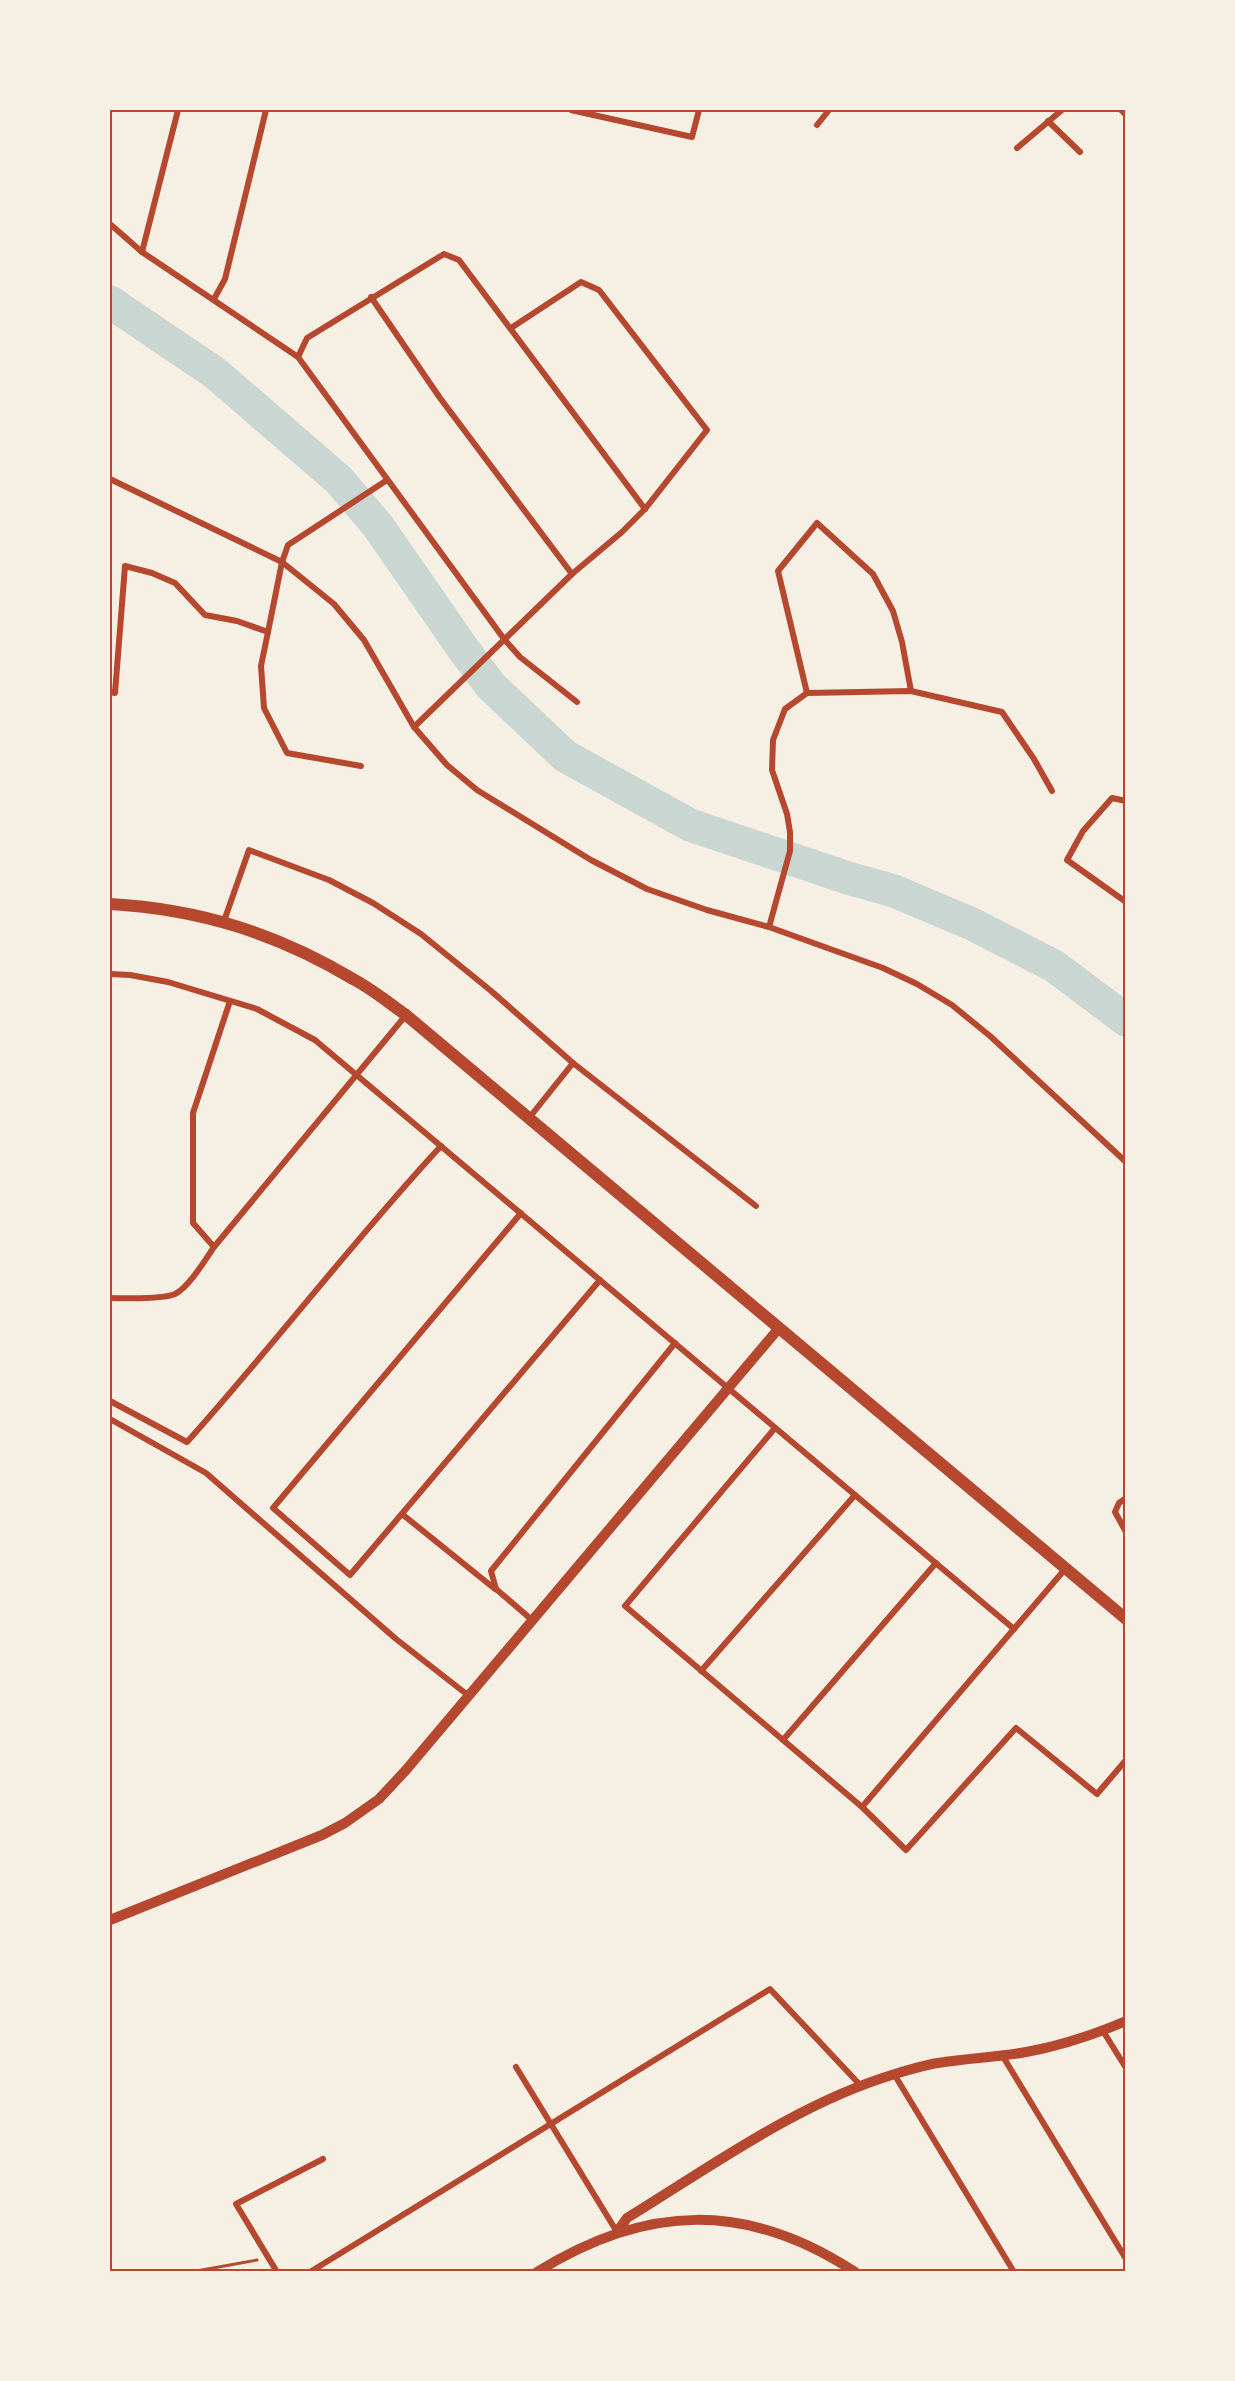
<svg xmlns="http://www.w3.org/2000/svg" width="1235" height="2381" viewBox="0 0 1235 2381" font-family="'Noto Sans',sans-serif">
  <rect width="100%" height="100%" fill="#f6efe4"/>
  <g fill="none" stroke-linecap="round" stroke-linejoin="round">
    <path stroke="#c9d6d2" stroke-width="33" d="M110,302l105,71 124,107 39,46 86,124 27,36 74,70 125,69 158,53 46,13 78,33 82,42 72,54"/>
    <path stroke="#b5482f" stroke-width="3" d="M191,2272l66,-12"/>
    <g stroke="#b5482f" stroke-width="6">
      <path d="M571,110l121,27 7,-27"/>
      <path d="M1121,110l5,5"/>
      <path d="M1048,121l32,31"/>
      <path d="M817,125l12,-15"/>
      <path d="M1017,148l45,-38"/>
      <path d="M110,224l32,28 156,105 206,282 16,18 57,45"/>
      <path d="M142,252l36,-142"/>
      <path d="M371,297l69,101 132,176"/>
      <path d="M214,299l11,-20 41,-169"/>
      <path d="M298,357l9,-19 137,-84 15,6 186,249"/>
      <path d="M110,479l172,83 52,42 30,36 50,87 33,38 30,25 114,70 56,29 60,21 62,17 114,41 34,16 35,21 38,31 136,126"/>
      <path d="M268,632l-7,34 3,42 23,45 74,13"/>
      <path d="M110,692l5,1 10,-127 27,7 23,10 30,32 32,6 31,11 14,-70 6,-17 99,-65"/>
      <path d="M807,693l-29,-122 39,-48 56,51 20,37 9,31 9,49"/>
      <path d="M414,727l158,-153 50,-42 23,-23 62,-79 -108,-140 -18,-8 -70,46"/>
      <path d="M1126,801l-14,-3 -29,33 -16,29 59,42"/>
      <path d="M224,921l25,-71 80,30 44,23 48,31 69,56 83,73 183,143"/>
      <path d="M769,927l21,-76v-19l-3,-18 -15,-44 1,-30 12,-31 22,-16 104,-2 91,21 32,47 18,32"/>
      <path d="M110,974l20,1 38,7 89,27 58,31 699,589"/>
      <path d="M529,1118l44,-55"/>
      <path d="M521,1213l-248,295 77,67 250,-295"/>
      <path d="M214,1247l-21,-24v-110l37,-112"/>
      <path d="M110,1298c15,0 51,2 65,-4 14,-7 30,-34 39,-47l192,-232"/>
      <path d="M110,1401l77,41c87,-97 166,-201 254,-296"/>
      <path d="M110,1419l96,54 190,166 73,57"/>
      <path d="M775,1428l-150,178 237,201 44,43 110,-122 81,66 29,-34"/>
      <path d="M1126,1498l-7,5 -4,9 11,20"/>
      <path d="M402,1514l93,75"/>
      <path d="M532,1620l-36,-31 -5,-18 184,-228"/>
      <path d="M701,1671l154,-176"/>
      <path d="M783,1740l153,-177"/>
      <path d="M862,1807l204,-239"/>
      <path d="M1103,2031l23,37"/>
      <path d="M1002,2055l124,204"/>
      <path d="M516,2067l101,165"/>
      <path d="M894,2074l120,198"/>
      <path d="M277,2272l-41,-68 87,-45"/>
      <path d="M310,2272l460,-283 91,97"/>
    </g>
    <g stroke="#b5482f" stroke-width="10">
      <path d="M110,1920l212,-85 23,-12 34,-24 27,-29 373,-442"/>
      <path d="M617,2232l10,-14c85,-52 171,-115 268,-144 16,-5 33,-10 49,-12 27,-4 55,-5 82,-10 34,-6 67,-17 100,-31"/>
      <path d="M537,2272c109,-68 210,-71 318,0"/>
    </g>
    <path stroke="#b5482f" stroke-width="12" d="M110,904c89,5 166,29 243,75 19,10 36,24 53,36l720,604"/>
  </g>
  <rect width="1235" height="2381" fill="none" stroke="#f6efe4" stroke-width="222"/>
  <rect x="111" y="111" width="1013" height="2159" fill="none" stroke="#b5482f" stroke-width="2"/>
</svg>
